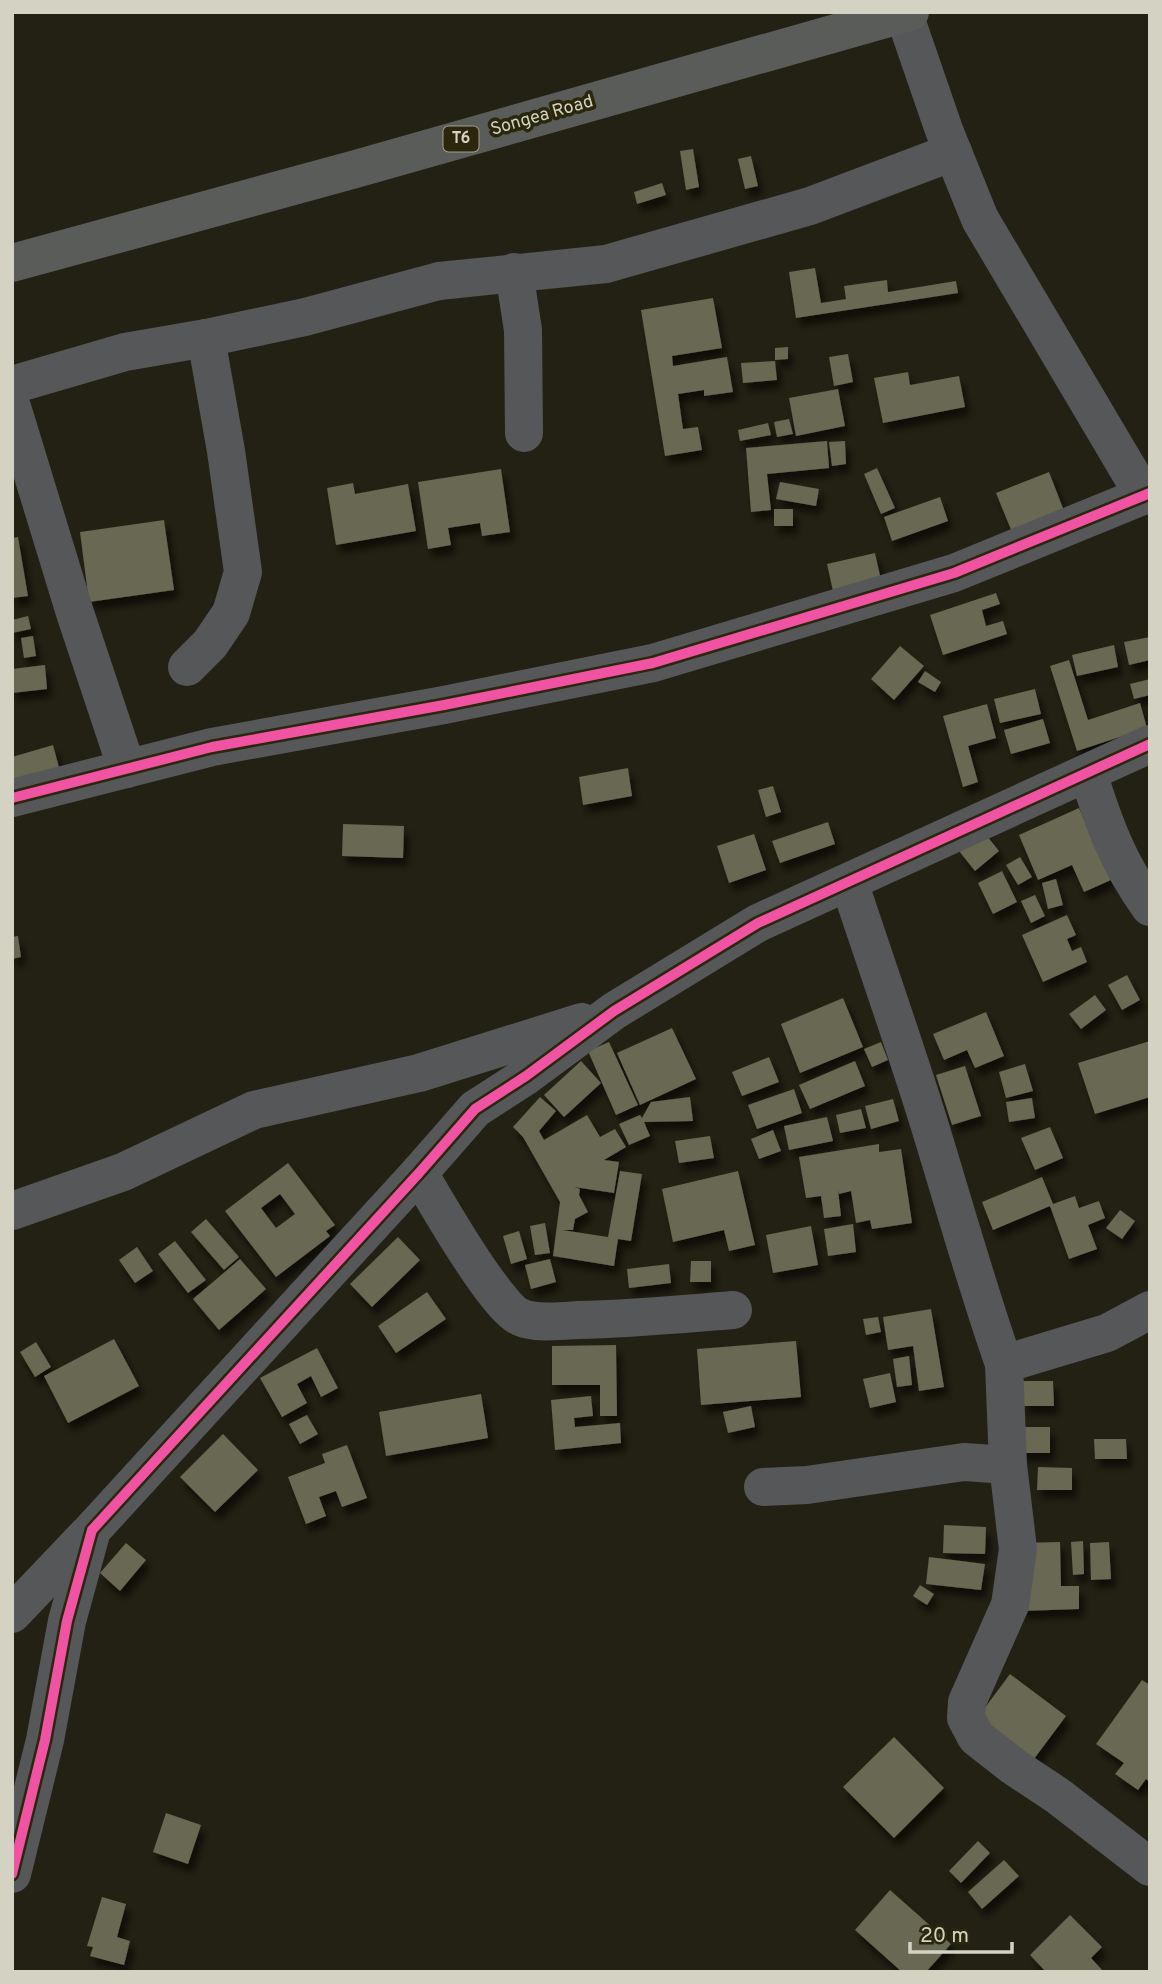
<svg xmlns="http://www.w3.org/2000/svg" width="1162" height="1984" viewBox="0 0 1162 1984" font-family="Overpass,sans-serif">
  <defs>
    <filter id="shadow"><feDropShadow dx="4.5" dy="8" stdDeviation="3.5" flood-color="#0009"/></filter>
  </defs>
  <rect width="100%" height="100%" fill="#232113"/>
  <g fill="#696752" fill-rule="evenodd" filter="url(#shadow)">
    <path d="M693,149l6,38 -13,3 -6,-39z"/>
    <path d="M751,156l7,30 -13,3 -7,-30z"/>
    <path d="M662,183l4,12 -29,9 -3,-12z"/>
    <path d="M815,268l6,35 25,-4 -2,-13 43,-6 1,12 68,-11 2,12 -162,25 -7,-46z"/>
    <path d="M713,298l9,50 -50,8 1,10 54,-9 6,35 -29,4v-6l-26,4 5,35 15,-2 4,23 -37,6 -24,-146z"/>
    <path d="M788,347v12l-13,1v-12z"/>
    <path d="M848,354l5,28 -19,4 -5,-29z"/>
    <path d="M775,361l2,19 -34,3 -2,-20z"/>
    <path d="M908,372l2,13 49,-9 6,31 -82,16 -9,-45z"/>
    <path d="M838,389l7,37 -49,10 -7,-38z"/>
    <path d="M789,419l4,15 -16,3 -3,-15z"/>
    <path d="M768,423l3,12 -31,6 -2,-11z"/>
    <path d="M827,441l2,27 -62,6 4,36 -20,2 -5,-64z"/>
    <path d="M845,441l1,23 -14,2 -3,-24z"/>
    <path d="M877,468l18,40 -14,6 -17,-40z"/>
    <path d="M501,469l9,63 -28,4 -2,-13 -32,5 3,17 -23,4 -10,-67z"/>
    <path d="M1049,472l17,44 -52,21 -18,-44z"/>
    <path d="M780,482l39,7 -3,17 -40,-7z"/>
    <path d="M353,483l2,11 53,-10 8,47 -80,14 -9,-57z"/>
    <path d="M940,497l8,24 -56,20 -8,-24z"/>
    <rect x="774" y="509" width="19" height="17"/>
    <path d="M164,520l10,70 -85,12 -9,-70z"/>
    <path d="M18,537l10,59 -16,2v-60z"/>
    <path d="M875,553l8,36 -48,11 -8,-36z"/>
    <path d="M996,593l4,11 -18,6 4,16 17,-5 4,13 -64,21 -13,-40z"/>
    <path d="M28,616l3,13 -19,4v-13z"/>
    <path d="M33,636l3,20 -12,2 -3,-20z"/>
    <path d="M1150,637v23l-21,5 -5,-23z"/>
    <path d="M1114,645l4,22 -41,9 -5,-21z"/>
    <path d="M900,646l24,20 -30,34 -23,-21z"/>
    <path d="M1069,660l19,60 52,-17 7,25 -70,23 -27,-85z"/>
    <path d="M45,665l2,24 -35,4v-24z"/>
    <path d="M925,671l16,11 -6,10 -17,-10z"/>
    <path d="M1150,679v16l-16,4 -4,-15z"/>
    <path d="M1035,689l6,25 -41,9 -6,-24z"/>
    <path d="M987,704l9,34 -28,8 10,36 -15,5 -20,-71z"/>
    <path d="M1043,719l7,24 -39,11 -7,-24z"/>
    <path d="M53,745l10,37 -51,14v-39z"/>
    <path d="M628,768l4,28 -49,9 -4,-28z"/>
    <path d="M773,786l8,26 -15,5 -8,-27z"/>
    <path d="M1079,808l32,72 -27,12 -12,-27 -34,15 -19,-45z"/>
    <path d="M828,822l7,22 -55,19 -8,-22z"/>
    <path d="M343,824l61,2 -1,32 -61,-2z"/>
    <path d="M983,831l16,20 -24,20 -16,-20z"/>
    <path d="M754,834l12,36 -37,13 -12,-37z"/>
    <path d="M1020,857l12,20 -14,8 -12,-20z"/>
    <path d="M1002,871l15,31 -24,12 -15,-31z"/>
    <path d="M1056,879l7,26 -15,4 -6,-26z"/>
    <path d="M1035,895l10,21 -14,7 -10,-22z"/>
    <path d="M1067,915l9,20 -9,4 5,12 9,-4 6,15 -44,20 -21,-47z"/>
    <path d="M18,936l3,21 -9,2v-22z"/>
    <path d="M1127,975l13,25 -18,10 -14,-25z"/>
    <path d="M1095,995l11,15 -25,19 -12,-15z"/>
    <path d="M843,998l20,49 -63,26 -19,-49z"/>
    <path d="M986,1012l18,44 -29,12 -8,-18 -23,10 -11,-26z"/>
    <path d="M672,1028l24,51 -56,26 -23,-52z"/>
    <path d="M1150,1041v56l-55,17 -17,-51z"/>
    <path d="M609,1042l29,63 -22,10 -28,-64z"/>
    <path d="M881,1042l7,18 -16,7 -8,-18z"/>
    <path d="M769,1057l10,25 -37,14 -10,-24z"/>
    <path d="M581,1061l20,22 -37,34 -20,-22z"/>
    <path d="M855,1061l10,25 -55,23 -11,-24z"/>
    <path d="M1025,1064l8,27 -27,7 -7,-26z"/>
    <path d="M965,1066l16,50 -29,9 -16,-50z"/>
    <path d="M794,1089l8,24 -45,16 -9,-24z"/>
    <path d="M540,1097l16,14 -17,20 5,9 43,-25 13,22 15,-8 11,18 -22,13 15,2 -5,31 -40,-6 6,2 -1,6 9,17 -13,7 -2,11h-11l46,7 12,-66 22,3 -11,67 -13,-2 -4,27 -61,-10 7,-54 -37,-65 -10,-10z"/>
    <path d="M690,1097l3,24 -49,1 6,14 -21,9 -10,-21 21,-9 2,3 9,-16z"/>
    <path d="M1032,1098l3,20 -26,4 -3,-20z"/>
    <path d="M893,1099l6,22 -28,8 -6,-23z"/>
    <path d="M861,1109l5,19 -26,5 -4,-18z"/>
    <path d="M827,1117l6,24 -44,9 -5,-24z"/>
    <path d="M1050,1127l13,31 -28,12 -14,-32z"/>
    <path d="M773,1130l8,21 -22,8 -8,-20z"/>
    <path d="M710,1136l4,22 -35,5 -4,-22z"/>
    <path d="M879,1144v8l22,-3 11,74 -40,6 -2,-9 -14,3 -5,-32 -12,3 -1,-4 3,26 -17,2 -3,-22 -15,2 -7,-41z"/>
    <path d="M288,1163l47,62 -9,6 4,5 -54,41 -51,-66zM280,1194l15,20 -19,14 -15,-20z"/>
    <path d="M738,1171l17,74 -26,6 -5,-21 -51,12 -11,-53z"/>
    <path d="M1042,1177l11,27 22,-8 4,12 20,-7 6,17 -17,7 9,24 -28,10 -19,-53 -57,24 -11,-28z"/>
    <path d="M1120,1210l15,11 -13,18 -16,-11z"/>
    <path d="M206,1219l33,38 -15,13 -33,-38z"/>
    <path d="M545,1223l5,30 -15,2 -5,-29z"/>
    <path d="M853,1224l3,28 -28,4 -4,-27z"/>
    <path d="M811,1226l7,39 -45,8 -7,-38z"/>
    <path d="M519,1231l8,28 -16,5 -8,-28z"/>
    <path d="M398,1237l22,23 -48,47 -22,-23z"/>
    <path d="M175,1241l31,39 -18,13 -30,-39z"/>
    <path d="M137,1247l16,24 -18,12 -16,-23z"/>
    <path d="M240,1259l26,30 -47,41 -26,-31z"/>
    <path d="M550,1259l6,23 -25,7 -6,-24z"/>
    <path d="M691,1261h20v21h-21z"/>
    <path d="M669,1264l2,19 -42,5 -2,-19z"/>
    <path d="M427,1292l19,27 -50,34 -18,-27z"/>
    <path d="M931,1309l13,78 -25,4 -6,-45 -25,4 -5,-33z"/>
    <path d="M878,1317l3,15 -15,3 -3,-16z"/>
    <path d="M114,1339l25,47 -71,37 -24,-47z"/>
    <path d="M796,1341l5,56 -100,8 -4,-56z"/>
    <path d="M36,1342l15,25 -16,10 -15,-25z"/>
    <path d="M616,1345l1,71h-17v-31h-48v-39z"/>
    <path d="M317,1348l21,40 -17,9 -10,-21 -14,8 10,19 -25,14 -22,-39z"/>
    <path d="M909,1356l3,29 -15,2 -4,-28z"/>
    <path d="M890,1373l6,29 -26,6 -7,-29z"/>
    <path d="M1023,1381h30l1,25h-31z"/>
    <path d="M481,1394l7,44 -102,18 -7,-44z"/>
    <path d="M591,1396l2,20 -19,2 1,9 45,-4 1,20 -66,7 -4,-50z"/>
    <path d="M751,1406l4,21 -27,6 -5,-21z"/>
    <path d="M307,1415l11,19 -18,10 -11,-20z"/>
    <path d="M1018,1427h32v26h-33z"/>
    <path d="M223,1434l35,36 -43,42 -35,-35z"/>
    <path d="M1094,1439h32l1,20h-32z"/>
    <path d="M347,1445l20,53 -25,9 -6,-16 -17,6 7,19 -20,8 -18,-47 37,-14 -3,-9z"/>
    <path d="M1038,1467l34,1v22h-35z"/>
    <path d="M944,1525l42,2 -1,27 -42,-1z"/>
    <path d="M1083,1541l1,33 -11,1 -2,-33z"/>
    <path d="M1060,1542l1,44h18v23l-58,2 -2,-68z"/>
    <path d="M1109,1542l2,37 -20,1 -1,-37z"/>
    <path d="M126,1543l20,17 -26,31 -20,-18z"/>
    <path d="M929,1557l56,7 -4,26 -55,-6z"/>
    <path d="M920,1585l14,9 -7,11 -14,-9z"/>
    <path d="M1010,1674l56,42 -35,47 -56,-42z"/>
    <path d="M1142,1680l8,5v97l-4,-3 -8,11 -23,-16 9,-11 -28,-19z"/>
    <path d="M894,1737l50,51 -50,50 -51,-51z"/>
    <path d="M166,1813l35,12 -13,39 -35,-12z"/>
    <path d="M978,1841l12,12 -29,30 -12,-12z"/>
    <path d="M1004,1860l15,16 -37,33 -14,-17z"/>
    <path d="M890,1890l61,54 -25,28h-24l-47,-42z"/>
    <path d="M102,1897l24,7 -9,33 13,4 -6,24 -34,-9 3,-9 -6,-1z"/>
    <path d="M1070,1915l32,32 -11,11 13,14h-58l-16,-17z"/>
  </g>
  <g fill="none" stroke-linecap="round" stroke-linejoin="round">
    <g stroke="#565758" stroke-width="38">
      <path d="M904,14l40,116 36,89 164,277"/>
      <path d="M514,272l9,58 1,103"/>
      <path d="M12,385l113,-33 81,-14 99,-21 134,-36 167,-17 204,-58 143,-54"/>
      <path d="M12,407l63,206 52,156"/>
      <path d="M187,667l23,-23 21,-31 12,-41 -17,-121 -20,-113"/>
      <path d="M1088,773c16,51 30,90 62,134"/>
      <path d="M12,798l200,-51 232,-42 209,-42 301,-90 196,-80"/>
      <path d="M849,882c26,79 54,158 79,238 25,81 48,164 76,244l103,-31 43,-23"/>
      <path d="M419,1173c15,26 77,134 101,144 14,7 42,4 58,3 52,-1 104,-6 155,-10"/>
      <path d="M12,1211l111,-39 131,-62 165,-37 163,-51"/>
      <path d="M1004,1364l4,101 10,84 -8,56 -43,97 -1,16 10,19 37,29 45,30 92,71"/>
      <path d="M763,1487l44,-2 157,-23 44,3"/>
      <path d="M12,1614l76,-80"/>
      <path d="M12,1874l33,-134 22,-119 25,-91 327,-357 56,-64 51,-33 88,-65 144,-88 392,-179"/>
    </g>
    <path stroke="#5a5c5a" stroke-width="38" d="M12,263l340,-93 558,-158"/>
    <defs>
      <g id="cycleway">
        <path d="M12,798l200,-51 232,-42 209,-42 301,-90 196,-80"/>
        <path d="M12,1874l33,-134 22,-119 25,-91 327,-357 56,-64 51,-33 88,-65 144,-88 392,-179"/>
      </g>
    </defs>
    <use href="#cycleway" stroke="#2a270c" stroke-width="15"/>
    <use href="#cycleway" stroke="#f153a3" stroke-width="10"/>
  </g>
  <g text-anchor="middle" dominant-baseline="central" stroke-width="7" stroke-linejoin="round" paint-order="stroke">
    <rect fill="#2a270c" stroke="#a19f8c" stroke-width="2" x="443.5" y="126.5" width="35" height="25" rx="5"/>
    <g font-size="16" font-weight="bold" fill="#d4d3c3">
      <text x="461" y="139">T6</text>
    </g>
    <g font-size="18" fill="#d4d3c3" stroke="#2a270c">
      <text transform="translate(542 116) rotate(-16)">Songea Road</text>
    </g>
  </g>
  <rect width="1162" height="1984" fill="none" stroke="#d4d3c3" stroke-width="28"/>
  <path d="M910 1942v10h102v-10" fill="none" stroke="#d4d3c3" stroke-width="3.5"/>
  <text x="920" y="1942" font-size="21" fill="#d4d3c3" stroke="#2a270c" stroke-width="5" paint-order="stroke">20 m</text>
</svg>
